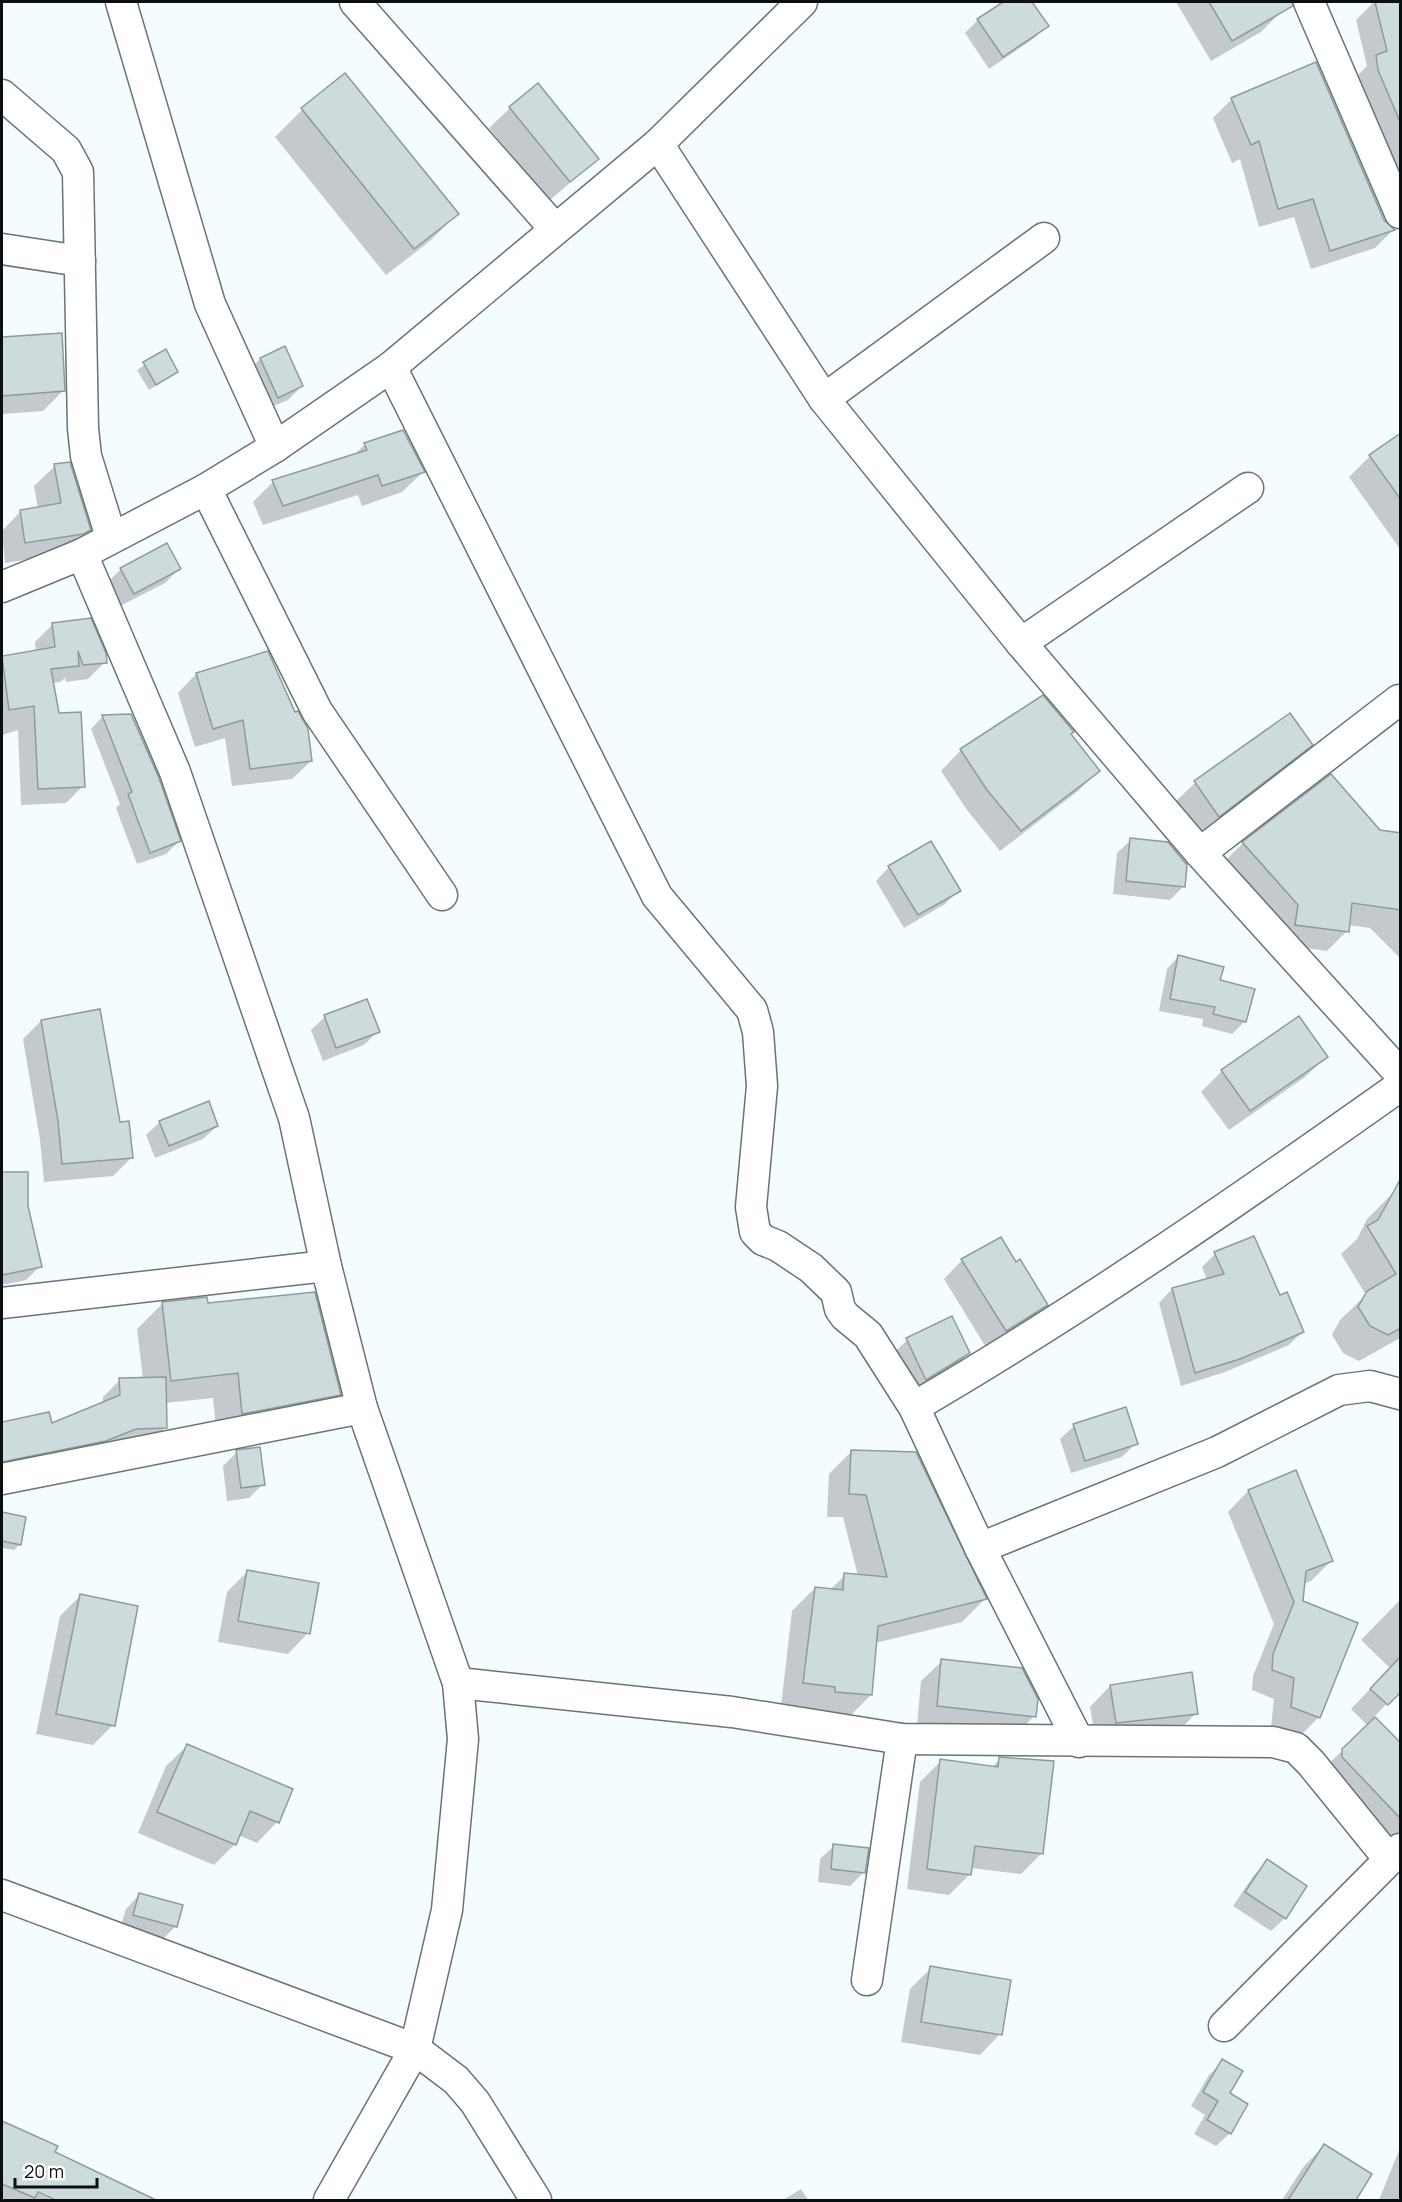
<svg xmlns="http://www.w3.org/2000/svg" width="1402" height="2202" viewBox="0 0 1402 2202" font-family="Manrope,sans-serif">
  <rect width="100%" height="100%" fill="#f4fcff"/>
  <g fill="#0003">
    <path d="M1006,2h25l16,24 -14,13 -44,30 -24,-36 13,-13z"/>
    <path d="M1176,2h100l6,9 -21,21 -50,29z"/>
    <path d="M1374,2h26v177l-43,-103 10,-10 -11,-46z"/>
    <path d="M1315,64l68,157 10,9 -18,18 -64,21 -17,-52 -35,10 -19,-68 -8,4 -19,-45 18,-18z"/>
    <path d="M345,75l112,139 -27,27 -44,34 -111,-138 27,-27z"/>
    <path d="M510,108l87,51 -48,42 -60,-73z"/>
    <path d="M61,334l2,57 -20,20 -41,3v-76z"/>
    <path d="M284,348l18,38 -14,14 -24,10 -17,-37 13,-14z"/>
    <path d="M165,351l12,21 -28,18 -12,-20z"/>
    <path d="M1400,435v114l-51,-72 21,-21z"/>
    <path d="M365,444l58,28 -21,20 -40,14 -4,-11 -95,30 -10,-23 20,-20 80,-26z"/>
    <path d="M55,466l34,64 -28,24 -56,9 -3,-32 18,-19 18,-3 -4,-23z"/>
    <path d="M121,569h58l-14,14 -45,23 -13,-23z"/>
    <path d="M52,625l53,37 -17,17 -22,3 -1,-4 -5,4 -8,1 5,31 26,72 -17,17 -45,2 -3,-75 -16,5v-76l34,-7 -1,-10z"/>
    <path d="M267,653l44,108 -19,18 -60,7 -7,-48 -30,9 -17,-54 18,-19z"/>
    <path d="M1290,715l21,29 -21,21 -92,71 -24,-33 21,-20z"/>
    <path d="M103,716l76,125 -13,13 -29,10 -21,-56 4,-4 -29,-75z"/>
    <path d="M1070,734l28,37 -20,20 -78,60 -33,-41 -26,-39 20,-21z"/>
    <path d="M1131,840l53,46 -14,14 -57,-6 4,-41z"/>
    <path d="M1243,843l157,45v70l-30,-30 -22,-3 -1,6 -20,20 -51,-7 -53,-81z"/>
    <path d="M889,867l70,23 -14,14 -41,24 -28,-47z"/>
    <path d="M1179,956l39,25 26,41 -12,12 -30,-8 1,-7 -44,-8 8,-42z"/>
    <path d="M325,1017l53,14 -14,14 -41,16 -12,-31z"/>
    <path d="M1299,1018l27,39 -21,20 -76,53 -28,-38 21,-21z"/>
    <path d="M41,1021l90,137 -18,18 -69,6 -4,-42 -17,-101z"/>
    <path d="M160,1122l57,4 -14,13 -48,19 -9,-23z"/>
    <path d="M27,1173v34l13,59 -14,14 -24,5v-111z"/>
    <path d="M1400,1186v152l-41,23 -16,-8 -11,-18 8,-15 26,-25 -25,-41 16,-15 10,-20z"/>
    <path d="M1215,1254l64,43 23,35 -13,13 -64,27 -44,14 -22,-83 13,-14 35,-9 -5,-13z"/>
    <path d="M962,1260l53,4 31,40 -19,19 -40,26 -43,-70z"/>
    <path d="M163,1303l43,1 133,90 -26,26 -96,19 -4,-41 -48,5 1,24 -17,17 -147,30v-51l46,-10 3,12 52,-22v-6l17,-17 23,-1 -6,-50z"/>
    <path d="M907,1340l61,13 -13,14 -43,25 -18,-39z"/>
    <path d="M1074,1426l62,17 -14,14 -51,16 -11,-34z"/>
    <path d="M852,1451l133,148 -23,23 -87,21 -4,52 -23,23 -36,-3 1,-6 -32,-3 11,-95 23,-23 15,2 15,-15 13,1 -15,-59h-16l2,-43z"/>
    <path d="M237,1452l26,32 -14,14 -22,3 -4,-35z"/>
    <path d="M1248,1491l84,69 -21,21 -8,3 -2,18 18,115 -21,21 -27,-11 3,-28 -22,-9 1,-14 21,-52 -46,-112z"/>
    <path d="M3,1514l17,30 -6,6 -12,-2z"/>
    <path d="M248,1571l60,62 -20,21 -70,-12 9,-50z"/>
    <path d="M80,1596l33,129 -20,20 -57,-11 24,-118z"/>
    <path d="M1400,1600v90l-26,27 26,28v96l-9,9 -73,-76 50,-48 -17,-17 39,-41 -29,-28z"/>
    <path d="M942,1661l92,55 -20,21 -97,-11 4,-45z"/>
    <path d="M1110,1686l86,27 -20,21 -80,9 -6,-36z"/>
    <path d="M187,1746l90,76 -20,21 -19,-8 -4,10 -20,20 -76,-32 28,-67z"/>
    <path d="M1000,1759l42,94 -21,21 -50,-6 -1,6 -21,21 -42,-6 13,-107 21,-21 50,7z"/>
    <path d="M834,1846l30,26 -14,14 -32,-4 2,-23z"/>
    <path d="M1268,1861l17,57 -14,13 -38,-25 21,-31z"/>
    <path d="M139,1895l37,31 -14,14 -42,-11 6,-20z"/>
    <path d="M931,1968l69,66 -20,21 -79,-13 9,-53z"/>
    <path d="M1223,2061l7,72 -14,13 -22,-12 11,-19 -14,-9 18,-31z"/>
    <path d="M2,2123l54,24 -3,5 99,48h-93l-27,-12 -1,2 21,10h-50z"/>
    <path d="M1324,2146l46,28 -16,26h-72l22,-34z"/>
    <path d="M1400,2148v52h-21z"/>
    <path d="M801,2189l7,11h-25z"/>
  </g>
  <g fill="#cedbdd" stroke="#8e9b9c" stroke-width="1.5">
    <path d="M1003,2h29l17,24 -46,31 -26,-38z"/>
    <path d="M1209,2h83l1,4 -61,35z"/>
    <path d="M1375,2h26v122l-23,-54 -2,-15 11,-4z"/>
    <path d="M1316,62l68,158 11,10 -65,21 -17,-52 -35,10 -19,-68 -8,4 -20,-47z"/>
    <path d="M345,73l114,141 -45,35 -113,-141z"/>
    <path d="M538,83l61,76 -29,23 -61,-75z"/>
    <path d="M62,333l3,58 -63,5v-59z"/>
    <path d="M285,346l18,40 -25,12 -18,-40z"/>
    <path d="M166,349l12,23 -22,13 -13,-23z"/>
    <path d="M403,430l22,42 -43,14 -4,-11 -95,31 -11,-26 95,-30 -3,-7z"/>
    <path d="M1401,433v67l-32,-45z"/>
    <path d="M70,462l21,68 -8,4 -58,9 -5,-33 41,-7 -7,-39z"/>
    <path d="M167,543l14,26 -47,25 -14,-26z"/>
    <path d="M91,618l15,35 1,10 -24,2 -5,-14 1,15 -28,3 8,44 22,-1 4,75 -47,2 -4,-83 -25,4 -7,-54 53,-9 -3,-24z"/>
    <path d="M268,651l27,61 3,-1 10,18 4,32 -62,8 -7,-49 -30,9 -17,-56z"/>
    <path d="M1043,695l31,37 -3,2 29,37 -79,60 -34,-41 -27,-41z"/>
    <path d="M1290,713l23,32 -94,72 -25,-36z"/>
    <path d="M131,714l28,64 22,63 -31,12 -22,-59 4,-2 -30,-77z"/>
    <path d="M1331,774l49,56 21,3v77l-49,-7 -3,29 -54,-7 3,-20 -56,-63z"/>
    <path d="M1130,838l38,4 19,23 -2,22 -59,-6z"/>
    <path d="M931,841l30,50 -43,24 -30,-49z"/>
    <path d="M1178,955l46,12 -4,13 35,9 -9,33 -33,-8 2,-7 -45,-8z"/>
    <path d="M367,999l13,33 -44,16 -12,-33z"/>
    <path d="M100,1009l20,113 9,-1 4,37 -71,6 -4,-43 -17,-101z"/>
    <path d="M1299,1016l29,41 -78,54 -29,-41z"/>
    <path d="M209,1101l9,25 -49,20 -10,-25z"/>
    <path d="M2,1172h26v34l14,61 -40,8z"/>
    <path d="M1401,1178v150l-13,7 -18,-9 -12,-19 9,-16 29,-17 -29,-48 11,-6z"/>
    <path d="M1254,1236l26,59 7,-3 17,40 -64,27 -45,14 -23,-85 52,-14 -10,-22z"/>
    <path d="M1001,1237l15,25 4,-3 28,46 -42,26 -45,-72z"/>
    <path d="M315,1292l26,103 -99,19 -4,-41 -67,8 -9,-79 45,-5 1,6z"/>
    <path d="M952,1316l18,37 -44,27 -20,-42z"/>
    <path d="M166,1377l1,51 -31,1 -30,12 -104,21v-40l47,-10 3,11 68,-28 -1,-17z"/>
    <path d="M1126,1407l12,37 -53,17 -12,-37z"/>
    <path d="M260,1447l5,38 -24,3 -5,-38z"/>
    <path d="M851,1450l65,2 71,147 -109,27 -6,69 -37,-3v-5l-32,-4 12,-96 28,3 1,-17 43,4 -21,-82 -17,-1z"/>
    <path d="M1296,1470l37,91 -27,10 -3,30 55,22 -38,95 -29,-11 3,-29 -22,-8 1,-16 21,-52 -46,-112z"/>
    <path d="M2,1512l24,5 -5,28 -19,-4z"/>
    <path d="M247,1570l72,13 -9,51 -72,-13z"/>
    <path d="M80,1594l58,12 -23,120 -59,-12z"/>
    <path d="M1401,1656v36l-13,13 -18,-16z"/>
    <path d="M941,1659l81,9 16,31 -2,18 -99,-11z"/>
    <path d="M1192,1672l6,42 -82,9 -6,-38z"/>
    <path d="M1375,1717l26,26v76l-59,-62v-8z"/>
    <path d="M187,1744l106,45 -14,34 -29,-12 -14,34 -79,-33z"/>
    <path d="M999,1757l55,4 -11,93 -68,-8 -4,29 -44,-6 13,-110 58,8z"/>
    <path d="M833,1844l36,4 -4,25 -34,-4z"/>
    <path d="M1267,1859l40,27 -21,33 -41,-27z"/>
    <path d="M139,1893l44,12 -6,22 -44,-12z"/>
    <path d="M930,1966l81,14 -9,55 -81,-13z"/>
    <path d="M1222,2059l21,12 -13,22 18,11 -17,30 -24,-14 11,-19 -15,-9z"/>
    <path d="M2,2121l56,25 -3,6 101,48h-101l-17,-8 -3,6 -33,-14z"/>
    <path d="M1324,2144l48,30 -16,26h-68z"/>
  </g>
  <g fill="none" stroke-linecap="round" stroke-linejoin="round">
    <defs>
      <g id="minor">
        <path d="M121,2l89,302 65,143"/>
        <path d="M355,2l200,227"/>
        <path d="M1309,2l91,211"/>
        <path d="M2,95l64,55 12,22 5,256 3,28 25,81"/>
        <path d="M658,144l166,255 197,244 179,210 200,221"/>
        <path d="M2,249l78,12"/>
        <path d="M391,367l266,529 95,114 6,22 4,54 -11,121 4,25 8,8 15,6 33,22 25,24 4,17 5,7 23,19 46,72 66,141 99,194"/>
        <path d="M824,399l220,-161"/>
        <path d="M206,489l111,222 125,184"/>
        <path d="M82,554l93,218 119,346 32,148 36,142 96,275 5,56 -16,171 -32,139 -86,151"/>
        <path d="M2,587l80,-33 124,-65 69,-42 116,-80 267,-223 144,-142"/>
        <path d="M1021,643l227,-155"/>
        <path d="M1200,853l199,-153"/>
        <path d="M2,1303l324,-37"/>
        <path d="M914,1407c168,-98 328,-209 486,-321"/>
        <path d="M2,1479l360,-71"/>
        <path d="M980,1548l237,-96 122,-62 31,-4 30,8"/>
        <path d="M458,1683l274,29 170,27 371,3 23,6 15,15 78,96"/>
        <path d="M2,1895l413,154 41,31 19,22 61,98"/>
        <path d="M867,1980l35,-241"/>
        <path d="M1224,2026l176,-177"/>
      </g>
    </defs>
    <use href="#minor" stroke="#697478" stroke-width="33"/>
    <use href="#minor" stroke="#fff" stroke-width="30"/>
  </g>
  <rect width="1402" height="2202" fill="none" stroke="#0b0f11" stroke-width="6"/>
  <path d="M15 2178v9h82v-9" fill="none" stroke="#0b0f11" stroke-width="3"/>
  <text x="24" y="2178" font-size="18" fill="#0b0f11" stroke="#ffffff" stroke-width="4.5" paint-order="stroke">20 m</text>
</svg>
